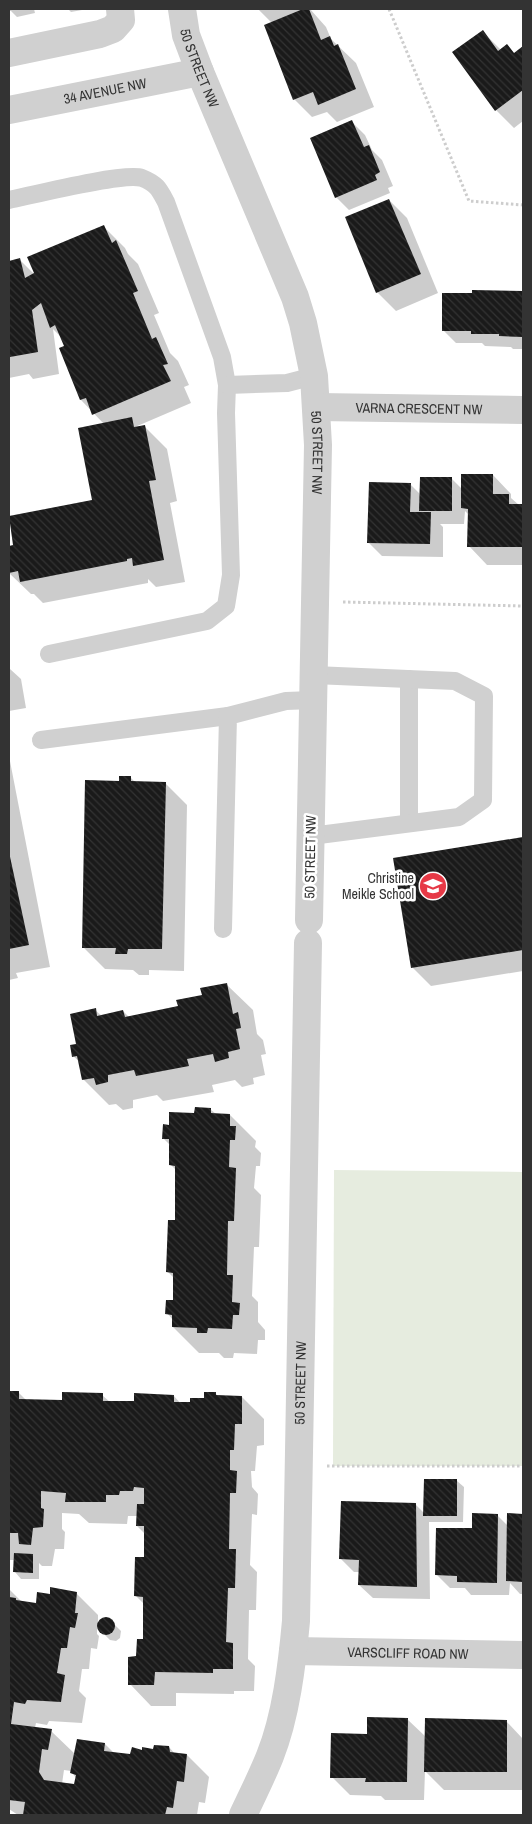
<svg xmlns="http://www.w3.org/2000/svg" width="532" height="1824" viewBox="0 0 532 1824" font-family="'Archivo Narrow',sans-serif">
  <defs>
    <pattern id="building-back-hatch" width="6" height="6" patternUnits="userSpaceOnUse" patternTransform="scale(1.25)"><rect width="6" height="6" fill="#1a1a1a"/><path d="M-1 5l2 2M0 0l6 6M5-1l2 2" fill="none" stroke="#333"/></pattern>
  </defs>
  <rect width="100%" height="100%" fill="#fff"/>
  <path fill="#e6ecdf" d="M334,1170l189,2v294h-190z"/>
  <g fill="#0003" fill-rule="evenodd">
    <path d="M9,9h25l1,4 -18,4 -6,-6h-2z"/>
    <path d="M68,9h14v1l-11,2z"/>
    <path d="M258,9h52l16,18 5,12 25,24 18,44 -37,15 -10,-10 -15,5 -18,-18 -22,-76z"/>
    <path d="M483,9h40v1l-39,-1z"/>
    <path d="M482,31l19,19 6,-4 8,8 8,-6v73l-9,7 -18,-18z"/>
    <path d="M352,122l13,13 7,15 10,10 11,26 -5,2 2,5 -41,17 -13,-13z"/>
    <path d="M389,200l18,18 31,75 -42,18 -19,-19z"/>
    <path d="M103,226l22,22 3,6 10,10 21,49 -5,2 16,38 8,8 11,24 -5,2 7,16 -56,24h10l22,22 10,52 -7,2 15,79 -29,5 -8,-8v4l-105,20 -9,-9h-3l-22,-21v-25l6,-2 78,-45 11,-77 -23,-24 -15,-53 -4,-9 -9,-9 6,45 -26,5 -4,-5 -20,4v6v-122l11,-2 17,17z"/>
    <path d="M473,292h50v57h-10l-2,-2 -26,-1 -3,-3h-26l-13,-13 30,-35z"/>
    <path d="M493,475l18,19v4l8,7h4v60h-36l-18,-19v-31l-4,-4 -1,13h-24l3,3v30l-61,-1 -13,-13 41,-59 11,11 31,-16 10,10z"/>
    <path d="M9,663l1,6 11,10 5,29 -17,3z"/>
    <path d="M9,756l41,211 -34,6 2,5 -9,2z"/>
    <path d="M130,777l5,5 30,1 22,22 -3,166 -35,-1v5h-10l-6,-5 -28,-1 -22,-22 38,-165z"/>
    <path d="M523,838v133l-92,15 -19,-19 -17,-108z"/>
    <path d="M227,985l26,25 4,24 6,6 3,14 -5,1 4,20 -12,3 1,6 -12,3 -7,-7 -23,5 2,7 -51,9 -6,-6 -24,5v8l-10,2 -7,-6 -7,1 -26,-26 -3,-17 -7,-6 22,-46 7,6 21,-5 6,6 50,-10z"/>
    <path d="M210,1109l6,5 14,1 26,26 -1,6 6,6 -1,13h-4l-2,22 7,7 -2,52h-5l-2,49 6,6v20l7,8v10h-7l-1,14 -23,-1 -1,5h-9l-5,-5h-20l-26,-26v-7l-6,-7 7,-11v-24l-6,-6 8,-51 1,-50 -7,-7v-19l-7,-7 7,-12 25,-12z"/>
    <path d="M9,1392l10,1 8,8 36,1 39,-7 8,7h26l38,-6 7,8 11,-1 24,-9 3,3h23l22,22v26l-7,1 -2,25h-4l1,16 6,7 -1,21 -5,-1 -2,51 7,7 -1,38h-7l-1,49 7,7 -1,25h-20v3l-58,-1v13h-25l-21,-22 14,-44v-36l-9,-9 10,-36v-25l-8,-8 1,-10h-10l-1,8 -38,-1 -10,-9 -17,-1v16l3,3 -1,17h-9l-3,17h-10l-3,-3v16h-18l-6,-7v-12h-6z"/>
    <path d="M457,1481l7,6 -1,35h-34l1,77 -57,-1 -14,-13 1,-13h-6l-13,-13 75,-54 8,8z"/>
    <path d="M509,1514l14,1v79h-3l-10,-11 -1,12h-38l-6,-7h-15l-13,-13 36,-45 24,-15 11,11z"/>
    <path d="M9,1589l13,13 15,2 14,-9 25,-2 22,22v9l5,-5h6l12,12 -1,7 -4,3 -6,-1 -13,-13v7l2,2 -2,13 -6,-1 -2,21h-7l-3,22 7,7 -4,25 -33,-2 -2,4 -11,-2 -1,5 16,3 24,23 30,-10 9,9 17,3 12,-5h11l15,-4 6,7 12,1 22,22 -4,26 -6,-1 -2,13h-179l-9,-6zM64,1770l7,1 5,7 -1,8 -13,-2z"/>
    <path d="M407,1719l19,18 80,-16 17,18v51h-79l-19,-19 -1,29h-39l-4,-4 -31,-1 -18,-18 36,-42z"/>
  </g>
  <g fill="url(#building-back-hatch)">
    <path d="M303,9h6l12,31 9,-4 4,10 4,-2 18,45 -38,16 -5,-13 -20,8 -29,-75z"/>
    <path d="M483,30l15,21 9,-7 7,9 9,-7v44l-28,21 -43,-59z"/>
    <path d="M352,120l12,27 5,-2 11,27 -5,3 2,5 -42,18 -25,-60z"/>
    <path d="M389,199l32,75 -45,19 -31,-76z"/>
    <path d="M104,225l8,18 4,-3 22,51 -5,2 19,46 4,-2 12,27 -5,1 8,16 -79,34 -6,-17 -6,2 -21,-52 5,-2 -9,-21 -5,3 -9,-25 -9,7 6,42 -28,5 -1,-5v-91l11,-3 5,20 9,-5 -7,-16z"/>
    <path d="M472,290l51,1v46l-24,-1v-2h-28v-3h-29v-38h30z"/>
    <path d="M132,417l2,10 11,-2 11,55 -7,1 15,79 -31,6 -1,-8 -5,1v2l-107,21 -2,-11 -9,2v-27l4,-1 -4,-29 83,-16 -14,-72z"/>
    <path d="M461,474h32v20h16v10h14v43h-56l1,-38 -7,-1z"/>
    <path d="M420,477h32v34h-33z"/>
    <path d="M369,482l42,1 -1,29h21l-1,32 -63,-1z"/>
    <path d="M119,776h12v5l35,1 -4,167h-34l-1,5h-12l1,-6h-34l3,-168 34,1z"/>
    <path d="M523,837v113l-112,18 -18,-110z"/>
    <path d="M9,852l20,93 -20,4z"/>
    <path d="M227,983l6,31 5,-2 3,16 -5,1 4,20 -12,3 1,6 -14,4 -2,-8 -26,5 2,7 -53,10 -2,-6 -26,5v7l-12,3 -2,-7 -12,2 -5,-24 -5,1 -2,-12 6,-1 -6,-30 26,-6 1,8 26,-6 2,7 53,-11 -2,-6 26,-5 -2,-7z"/>
    <path d="M195,1107l16,1v5l19,1v12h6l-1,14h-5l-1,27 7,1 -2,53h-6l-1,54h6l-1,27 8,1 -1,12h-6l-1,14 -24,-1 -1,5h-10v-5l-25,-1v-12l-7,-1 1,-14h7v-27l-7,-1 2,-52h7v-54l-6,-1v-26h-7l1,-15 6,1v-13l25,1z"/>
    <path d="M9,1391h10v8l43,1v-8l41,1v8h31v-8l40,2v7h16v-4h14v-6h12v3l26,1v28h-7l-1,26h-4v20l7,1 -1,22h-6l-1,56h7l-1,39h-7l-2,54 7,1v26h-20v4l-58,-1 -1,13h-26v-28l8,-1 1,-17h6v-42l-9,-1 1,-39h9v-31h-8l1,-22h7v-16l-10,-1 -1,4h-13l-1,4h-13v7h-41l1,-9 -25,-2v17l3,1 -1,18 -10,1 -2,17 -12,-1 -1,-11h-9z"/>
    <path d="M424,1479h33v37h-34z"/>
    <path d="M341,1501l75,2 1,84 -59,-2 1,-25 -20,-1z"/>
    <path d="M472,1513l26,1 -1,69 -40,-1v-6l-22,-1 1,-47h36z"/>
    <path d="M507,1513l16,1v68l-17,-1z"/>
    <path d="M14,1553l19,1v19l-20,-1z"/>
    <path d="M50,1587l27,5 -2,21h3l-3,15 -5,-1 -3,21h-6l-4,25 8,2 -4,27 -34,-2 -2,4 -11,-2 -3,22 41,5 -4,21 -6,-1 -3,23 5,8 30,4 2,-9 -6,-2 7,-34 28,4 -1,8 26,3 2,-7 10,3v-3l11,2 1,-4 15,1 1,6 17,2 -3,28 -7,-1 -4,27 -6,-1 -2,8h-142l2,-13 -16,-2v-203l7,1v2l20,3 1,-11 13,2z"/>
    <circle cx="106" cy="1626" r="9"/>
    <path d="M367,1717l41,1 -1,64h-42l1,-4h-36l1,-45 36,1z"/>
    <path d="M425,1718l82,2v52h-83z"/>
  </g>
  <g fill="none" stroke-linecap="round" stroke-linejoin="round">
    <g stroke="#cdcdcd" stroke-width="3" stroke-dasharray="2.5 2.5" stroke-linecap="butt">
      <path d="M389,9l80,192 54,4"/>
      <path d="M343,602l180,4"/>
      <path d="M327,1466h196"/>
    </g>
    <g stroke="#d0d0d0" stroke-width="18">
      <path d="M9,200c24,-5 115,-28 133,-22 15,6 17,11 24,24l56,155 5,28 -1,28 5,162 -5,31 -19,15 -158,33"/>
      <path d="M227,385l60,-2 27,-7"/>
      <path d="M41,740l187,-24"/>
      <path d="M409,823v-144"/>
      <path d="M311,836l148,-19 24,-17 1,-104 -29,-15 -141,-6"/>
      <path d="M223,929l5,-213 58,-15 27,-1"/>
    </g>
    <g stroke="#d0d0d0" stroke-width="28">
      <path id="s1" d="M182,9l4,26 14,37 95,225 8,26 11,53 4,69 -9,475"/>
      <path d="M9,53l91,-19 13,-5 8,-9 -1,-11"/>
      <path id="s2" d="M9,110l191,-38"/>
      <path id="s3" d="M317,407l206,3"/>
      <path id="s4" d="M293,1651l230,4"/>
      <path id="s5" d="M243,1815c9,-19 19,-39 27,-59 16,-40 22,-91 26,-135l12,-678"/>
    </g>
  </g>
  <defs>
    <symbol id="school-disc" viewBox="-11 -11 22 22"><circle r="9.5" fill="#e63946" stroke="#fff"/><path d="M0-5L7-2L0 1L-7-2ZM-4 1L0 2.5L4 1V4Q0 6-4 4Z" fill="#fff"/></symbol>
  </defs>
  <g fill-rule="evenodd">
    <use href="#school-disc" x="417" y="870" width="32" height="32"/>
  </g>
  <g text-anchor="middle" dominant-baseline="central" stroke-width="5" stroke-linejoin="round" paint-order="stroke">
    <g font-size="14" fill="#333" stroke="#fff">
      <text stroke="none"><textPath href="#s1" startOffset="62">50 STREET NW</textPath></text>
      <text stroke="none"><textPath href="#s2" startOffset="98">34 AVENUE NW</textPath></text>
      <text stroke="none"><textPath href="#s3" startOffset="102">VARNA CRESCENT NW</textPath></text>
      <text stroke="none"><textPath href="#s1" startOffset="468">50 STREET NW</textPath></text>
      <text transform="translate(310 857) rotate(-89)">50 STREET NW</text>
      <text stroke="none"><textPath href="#s5" startOffset="441">50 STREET NW</textPath></text>
      <text stroke="none"><textPath href="#s4" startOffset="115">VARSCLIFF ROAD NW</textPath></text>
    </g>
    <g font-size="14" fill="#333" stroke="#fff" text-anchor="end">
      <text x="414" y="878">Christine<tspan x="414" dy="16">Meikle School</tspan></text>
    </g>
  </g>
  <rect width="532" height="1824" fill="none" stroke="#333333" stroke-width="20"/>
</svg>
